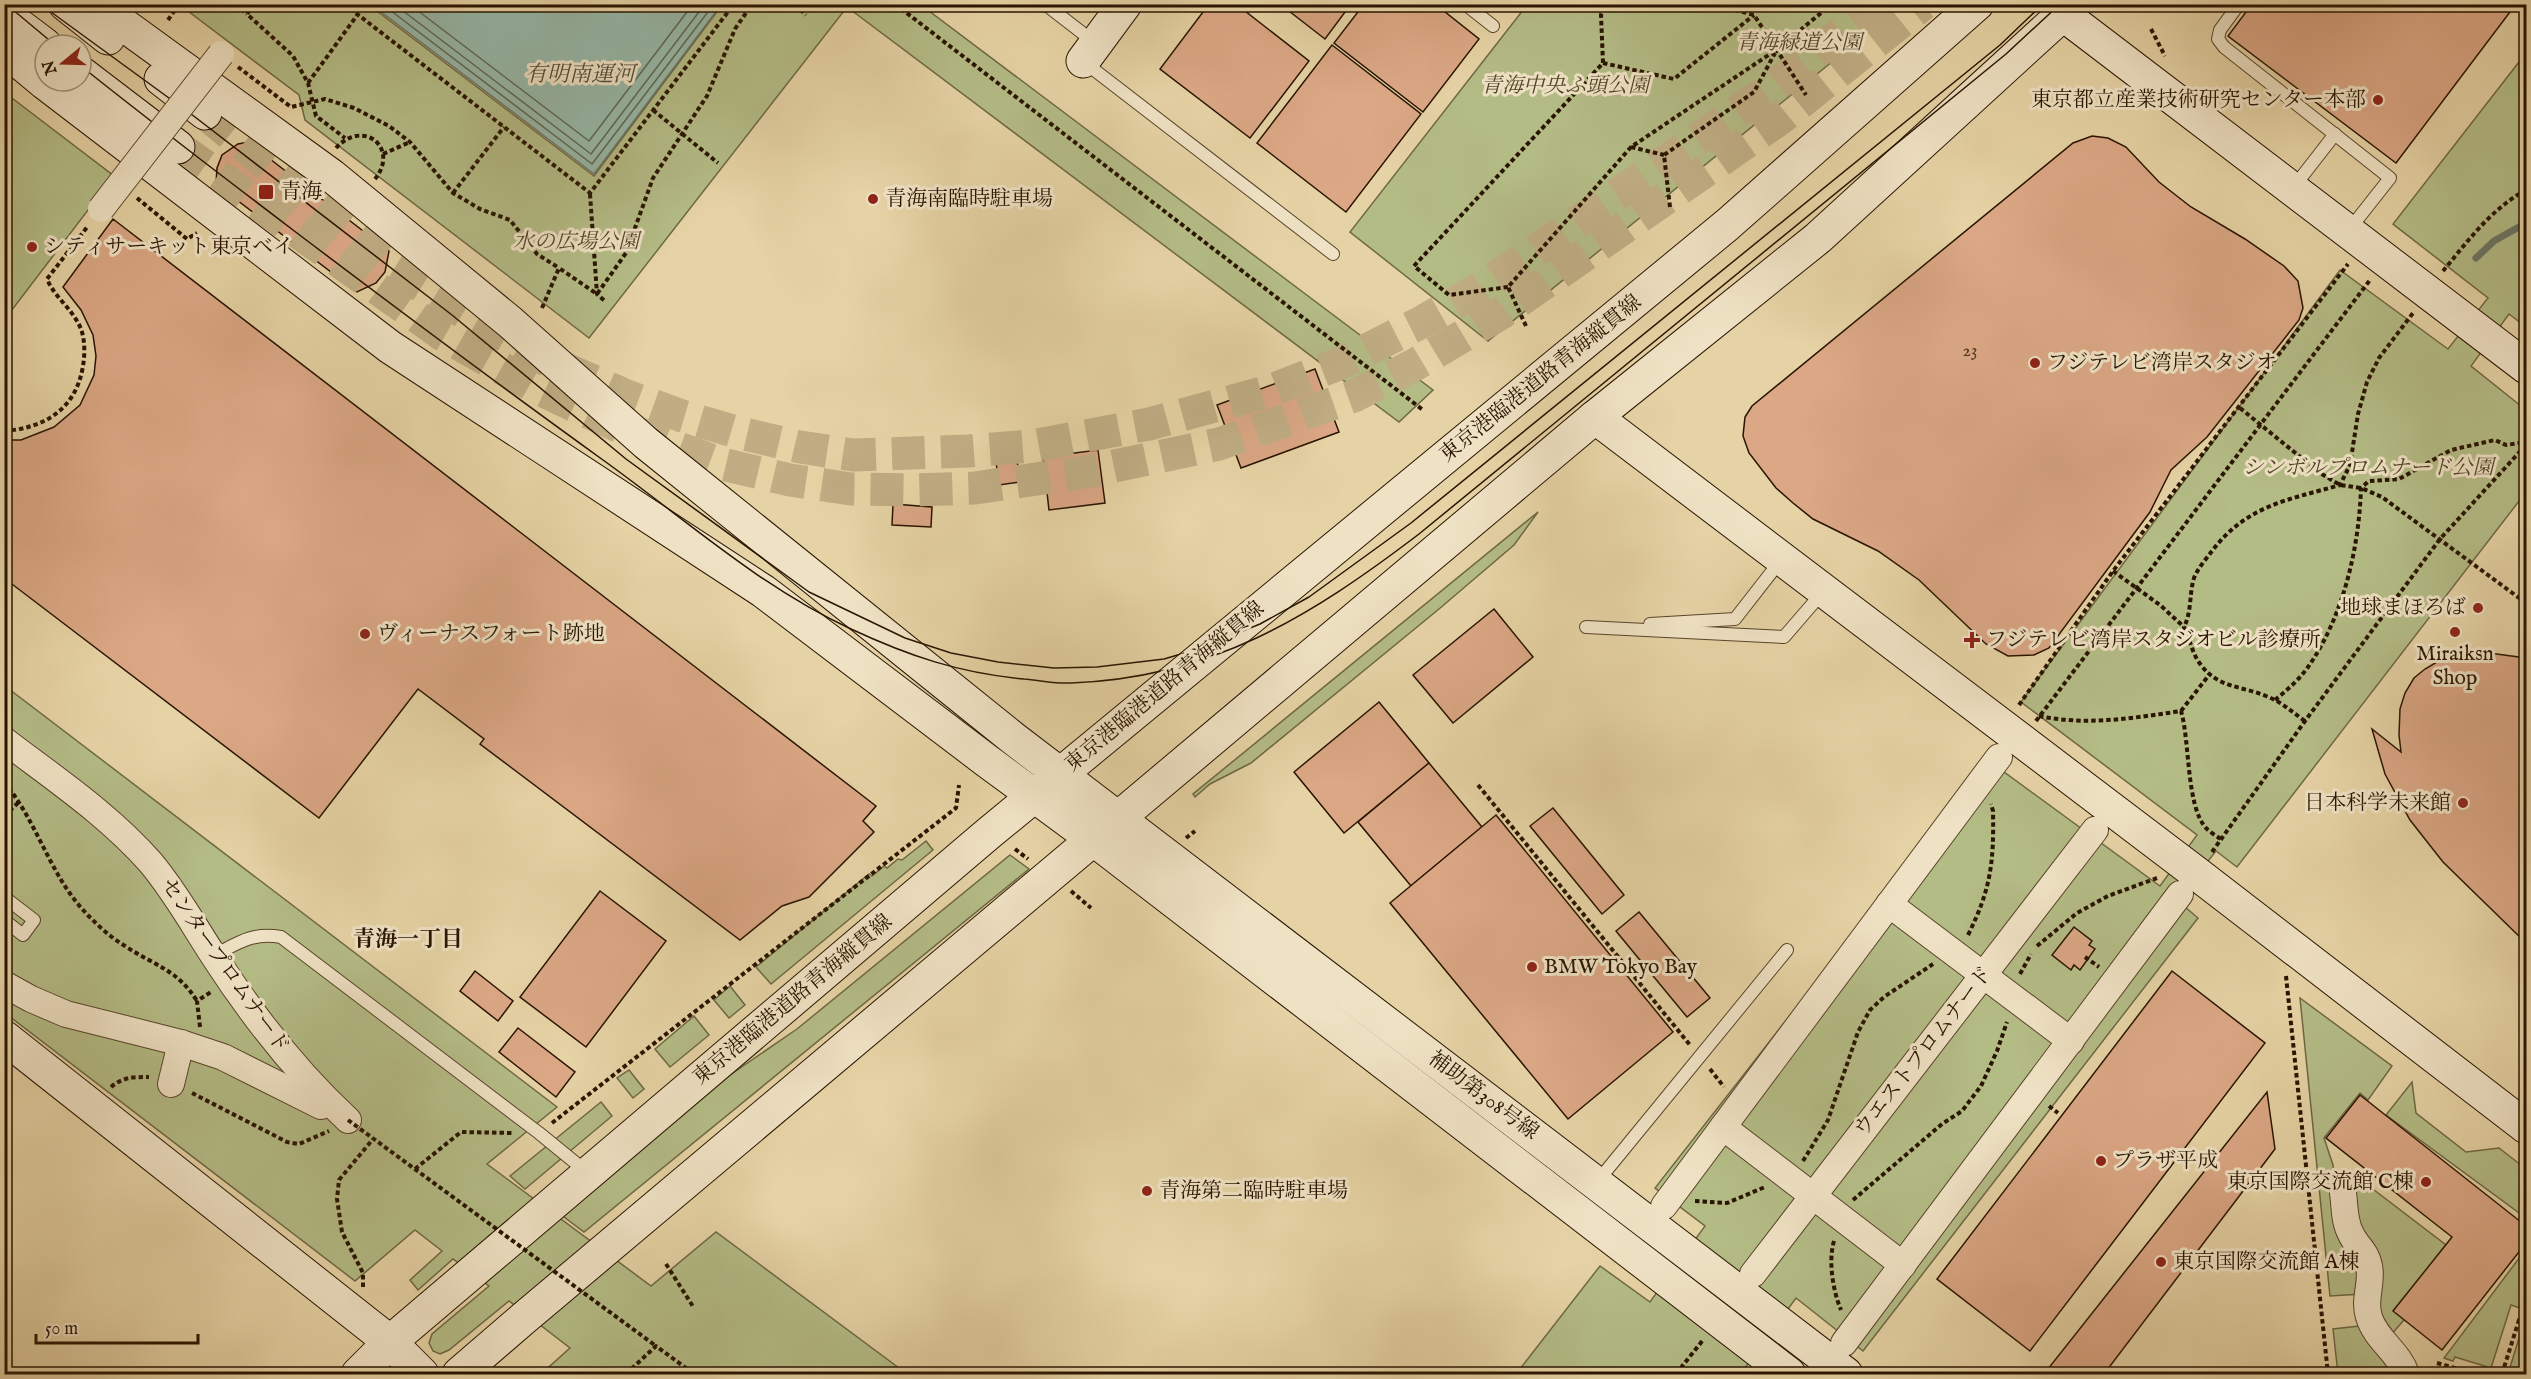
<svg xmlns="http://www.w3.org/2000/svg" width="2531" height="1379" viewBox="0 0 2531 1379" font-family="'IM FELL English','Noto Serif JP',serif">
  <rect width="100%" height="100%" fill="#e6d3a5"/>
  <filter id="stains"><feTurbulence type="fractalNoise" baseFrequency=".00333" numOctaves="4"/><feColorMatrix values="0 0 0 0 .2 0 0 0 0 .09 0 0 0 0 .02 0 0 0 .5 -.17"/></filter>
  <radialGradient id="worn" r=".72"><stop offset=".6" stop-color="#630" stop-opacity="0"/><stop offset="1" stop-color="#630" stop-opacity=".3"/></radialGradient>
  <g fill="#b4bc86" stroke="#6e6844" stroke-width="1.5">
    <path d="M180,5h189l225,171 128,-171h199l512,385 -34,32 -552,-415 -258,331 -284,-218 -6,-25z"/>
    <path d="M1527,5v-1l375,1 -414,336 -138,-109z"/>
    <path d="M2526,53v274l-17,-13 -38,52 55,44v82l-289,375 -21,-16 -39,49 21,18 -335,433 -67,-53 -54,74 2,2h-228l84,-108 50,36 55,-76 -50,-38 334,-427 171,125 37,-51 -176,-133 319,-432 108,79 40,-51 -95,-74z"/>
    <path d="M4,92l110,84 -109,143h-1z"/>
    <path d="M1538,512l-24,33 -75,64 -188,154 -41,21 -15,13 -2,-3z"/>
    <path d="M5,686l552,421 -70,57 164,122 65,-54 191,142h-366l29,-26 -61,-47 -60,49 -9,4 -7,-3 -4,-8 3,-9 57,-48 -36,-27 -35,31 -8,-10 32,-29 -27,-21 -60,51 -350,-268z"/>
    <path d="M926,841l7,9 -162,134 -15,-17 113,-93 3,2 12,-10 3,2 11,-9 4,1z"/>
    <path d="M1010,855l19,14 -445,363 -24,-18 151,-126 86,-59z"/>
    <path d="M730,986l15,19 -16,13 -15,-18z"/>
    <path d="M2300,998l92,68 -24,34 -8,-7 -36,45 9,27 2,21 27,108 -32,2z"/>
    <path d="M694,1016l15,19 -39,32 -15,-18z"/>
    <path d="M629,1070l15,19 -11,9 -16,-20z"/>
    <path d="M2412,1082l4,31 50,39 33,-4 27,21v49l-140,-103z"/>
    <path d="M601,1102l11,14 -87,73 -15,-13z"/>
    <path d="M2348,1170l98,75 -42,75 -15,17 -11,-12 -31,-141z"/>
    <path d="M2526,1249v61l-15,-5 -20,63 -36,-11 -2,4 -9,-3z"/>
    <path d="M2368,1325l33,49h-63l-5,-45z"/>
    <path d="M2523,1325l3,2v47h-18z"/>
  </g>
  <path fill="#96b8a8" stroke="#6a7665" stroke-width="1.5" d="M372,5h349l-127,169z"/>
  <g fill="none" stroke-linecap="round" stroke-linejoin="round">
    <g stroke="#5f6654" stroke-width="1.5">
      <path d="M382,4l210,160 122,-160"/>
      <path d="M394,4l197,150 114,-150"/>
      <path d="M409,4l180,137 104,-137"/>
    </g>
    <path stroke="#6a7665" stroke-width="7" d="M2476,258l18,-17 32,-18"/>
  </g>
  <g fill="#dba785" stroke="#281401" stroke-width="1.5">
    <path d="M1209,4h27l73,57 -59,77 -90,-69z"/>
    <path d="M1280,4h71l-26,35z"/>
    <path d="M1364,4h71l44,35 -56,73 -89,-69z"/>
    <path d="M2252,4h264l-120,159 -168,-127z"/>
    <path d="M1332,45l89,69 -75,98 -89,-69z"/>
    <path d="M2092,136l16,2 18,9 33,35 32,25 54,32 39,27 14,15 5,27 -4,12 -92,117 -36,33 -21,42 -101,136 -15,7 -26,1 -22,-12 -67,-64 -41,-29 -65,-32 -20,-16 -17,-15 -27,-35 -6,-17 2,-19 7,-11 321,-263z"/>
    <path d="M248,142l141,109 -4,21 -9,11 -19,9 -141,-108 1,-16 5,-13 16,-11z"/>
    <path d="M113,219l763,587 -13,15 11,11 -65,65 -27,9 -42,34 -260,-196 4,-5 -66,-50 -99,129 -315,-240v-138h17l33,-13 26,-22 14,-30 2,-19 -3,-21 -12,-25 -18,-23z"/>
    <path d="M1315,369l24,63 -98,36 -24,-63z"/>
    <path d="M1098,450l7,53 -56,7 -6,-53z"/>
    <path d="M1017,460l3,22 -21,3 -3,-23z"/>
    <path d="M893,504l39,3 -1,20 -39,-2z"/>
    <path d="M1494,609l39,48 -80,66 -40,-48z"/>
    <path d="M2489,653l37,5v285l-83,-81 -33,-42 -25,-46 -13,-45 29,23 -2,-17 1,-26 5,-16 9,-15 11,-9 17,-10 18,-4z"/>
    <path d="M1379,702l50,61 -85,70 -50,-61z"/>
    <path d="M1429,763l53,64 -71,59 -53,-64z"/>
    <path d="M1553,808l71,87 -22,19 -72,-88z"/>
    <path d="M1496,815l177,217 -105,87 -178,-216z"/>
    <path d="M600,891l66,50 -80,106 -66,-50z"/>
    <path d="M1639,912l71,86 -23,19 -71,-86z"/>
    <path d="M2074,927l18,14 -3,4 6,4 -15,21 -6,-5 -3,5 -19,-15z"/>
    <path d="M475,971l38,30 -15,20 -38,-30z"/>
    <path d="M2172,971l93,72 -235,308 -93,-72z"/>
    <path d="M518,1028l57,44 -19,25 -57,-45z"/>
    <path d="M2267,1092l8,57 -171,225h-60z"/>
    <path d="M2360,1095l166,131v17l-84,107 -49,-39 59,-74 -126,-99z"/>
  </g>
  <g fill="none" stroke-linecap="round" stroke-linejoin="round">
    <g stroke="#c0ad84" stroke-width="33" stroke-dasharray="33 16" stroke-linecap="butt">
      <path d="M205,113l186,154 74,46 85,49 77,34 55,20 58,17 60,14 53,8 115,-4 64,-5 117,-22 120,-33 72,-28 79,-40 61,-35 291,-200 104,-84"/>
      <path d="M178,147l265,188 92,52 83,39 104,38 68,16 61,9 62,1 62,-2 116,-17 128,-27 135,-48 62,-32 87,-52 278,-194 142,-114"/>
    </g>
    <defs>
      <g id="lane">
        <path d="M1045,4l49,38"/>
        <path d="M1465,4l28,22"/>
        <path d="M2239,4l-19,26 -2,9 6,8 166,131 -41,52"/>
        <path d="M1084,62l249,192"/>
        <path d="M2293,188l42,-54"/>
        <path d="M1650,624l85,-5 46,-59"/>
        <path d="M1586,627l198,10 38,-44"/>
        <path d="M4,897l30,23 -11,15 -19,-15"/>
        <path d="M213,956c25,-13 39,-24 68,-19l258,196 49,40"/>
        <path d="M1597,1182l190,-232"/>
      </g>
      <g id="street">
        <path d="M4,740c51,39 105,75 147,123 25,30 43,63 64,95 39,60 81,114 133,162"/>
        <path d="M1889,904l182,137"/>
        <path d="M4,984l27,15 35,15 115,29 42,14 98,49"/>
        <path d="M171,1084l10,-41"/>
        <path d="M1723,1127l180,138"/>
        <path d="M2343,1193c2,14 1,29 8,41 5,12 16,18 18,32 4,17 -6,33 0,51 7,23 30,35 37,57"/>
        <path d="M1664,1206l335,-449"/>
        <path d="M1753,1274l342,-444"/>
        <path d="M1844,1343l336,-449"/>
      </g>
      <g id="secondary">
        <path d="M65,4l43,34"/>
        <path d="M95,4l237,172 178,146 136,121 368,296 832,635"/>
        <path d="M4,14l41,31"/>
        <path d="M2064,15l462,352"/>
        <path d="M4,49l41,34 345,264 373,244 224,170 106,78 696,535"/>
        <path d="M1083,61l42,-57"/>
        <path d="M81,73l97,74"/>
        <path d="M161,79l44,34"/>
        <path d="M1595,417l601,456 330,254"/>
        <path d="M4,1037l386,305 32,32"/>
        <path d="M358,1374l32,-32 599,-509 738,-608 250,-221"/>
        <path d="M459,1374l65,-56 1071,-901 223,-179 256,-234"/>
      </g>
    </defs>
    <use href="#lane" stroke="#58442a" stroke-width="14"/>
    <use href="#street" stroke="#58442a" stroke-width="28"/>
    <use href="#secondary" stroke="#281401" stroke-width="35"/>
    <g stroke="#281401" stroke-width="4" stroke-dasharray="4.5 3" stroke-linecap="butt">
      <path d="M235,4l12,10"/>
      <path d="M254,4l-7,10 46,42 15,27 8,33 29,22"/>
      <path d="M344,4l246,189 144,-189"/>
      <path d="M795,4l11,11"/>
      <path d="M895,4l528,406"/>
      <path d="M1713,4l41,11 52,80"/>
      <path d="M168,20l11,-16"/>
      <path d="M2151,29l14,27"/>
      <path d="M1603,63l71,16 80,-64"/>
      <path d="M238,67l53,40 34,-8 29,9 35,18 21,16 43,51 27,16 30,11 27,34 22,14"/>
      <path d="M308,83l50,-69"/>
      <path d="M653,110l65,53"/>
      <path d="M1631,147l33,8"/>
      <path d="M336,148c27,-30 64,0 39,31"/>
      <path d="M383,154l27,-12"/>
      <path d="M453,193l51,-66"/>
      <path d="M590,194l7,100 9,8"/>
      <path d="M137,198l50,41 10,-6"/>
      <path d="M1670,207l-6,-52 90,-63 21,-39"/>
      <path d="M2443,271c25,-30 48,-62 83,-81"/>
      <path d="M1508,287l-59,8 -35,-29 189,-203 -2,-48 4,-11"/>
      <path d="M542,308l17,-40 38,26 29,-41 27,-75 54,-82 28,-67 17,-25"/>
      <path d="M1526,326l-18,-39 123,-140 145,-97 56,-46"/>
      <path d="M2240,408l80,65 20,12 21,3 21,9 144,106"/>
      <path d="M4,431c41,-3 72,-22 79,-65 2,-12 2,-26 -2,-37 -8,-20 -26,-31 -34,-50l41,-53"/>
      <path d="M2113,571l47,34 24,22"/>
      <path d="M2275,700c12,-10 24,-20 33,-33 35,-50 51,-118 53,-179l8,-7 30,-2 52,-29 44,-10 11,5 20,-3"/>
      <path d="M2019,705l94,-134 235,-307"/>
      <path d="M2181,711l28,-36"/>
      <path d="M2039,716c48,10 95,2 142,-5 9,30 5,95 25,117 4,4 10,8 15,11"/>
      <path d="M2036,721l334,-441"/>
      <path d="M2305,721c-13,-9 -23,-19 -39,-25 -24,-10 -48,-8 -65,-31 -9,-11 -11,-26 -17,-38 8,-16 5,-33 10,-49 4,-10 12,-19 18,-27 35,-46 76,-51 128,-66l10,-20 8,-51 9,-32 12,-24 34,-45"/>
      <path d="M4,782c33,39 45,91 80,129 12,13 26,26 41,35 30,20 52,23 72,55"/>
      <path d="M1478,785l212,260"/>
      <path d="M4,816l16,-15"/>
      <path d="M1186,838l9,-7"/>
      <path d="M1015,849l13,10"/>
      <path d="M2212,852l93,-131 135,-182 86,-94"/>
      <path d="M1071,891l20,17"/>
      <path d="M1968,935c23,-46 26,-73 25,-124l-2,-7"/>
      <path d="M2037,946l40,-33 31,-17 49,-18"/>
      <path d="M2085,957l14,10"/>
      <path d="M2020,974l11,-20"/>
      <path d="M2286,976l42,398"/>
      <path d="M200,1027l-3,-26 14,-9"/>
      <path d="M1710,1069l14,18"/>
      <path d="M111,1087c12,-10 22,-10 38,-10"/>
      <path d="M192,1093l95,49 12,2 30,-13"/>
      <path d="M2049,1106l9,7"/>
      <path d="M552,1123l404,-315 3,-23"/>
      <path d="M1803,1161l25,-41 30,-88 12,-22 14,-13 49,-33"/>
      <path d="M415,1169l46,-37 51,1"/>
      <path d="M1853,1200l89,-76 20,-13 19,-25 16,-35 10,-29"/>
      <path d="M1695,1201l32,2 38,-16"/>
      <path d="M1834,1241c-6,20 -1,50 7,69"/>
      <path d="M666,1264l28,44"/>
      <path d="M363,1287v-14l-21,-41 -5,-33 2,-19 34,-41"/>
      <path d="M2437,1363l39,11"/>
      <path d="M626,1374l30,-28 38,28"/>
      <path d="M1676,1374l27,-34"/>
      <path d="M2502,1374l17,-54 7,2"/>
    </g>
    <use href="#lane" stroke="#efe2c4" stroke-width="12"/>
    <use href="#street" stroke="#efe2c4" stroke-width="26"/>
    <use href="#secondary" stroke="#efe2c4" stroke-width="33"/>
    <g stroke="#281401" stroke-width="1.5">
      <path d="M6,4l49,41"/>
      <path d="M40,4l155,113 257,198 174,144 183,133 96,46 46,15 47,9 56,6 43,-1 67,-8 34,-10 62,-25 49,-27 102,-74 589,-478 43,-41"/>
      <path d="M81,66c70,56 141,110 212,164 103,78 206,155 310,230 81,58 157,127 248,169 58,27 108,44 173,50 15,1 31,5 47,4 141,-5 239,-66 348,-149l587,-480 54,-50"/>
    </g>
    <defs>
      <path id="street-bridge" d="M101,209l120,-155"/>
    </defs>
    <use href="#street-bridge" stroke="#58442a" stroke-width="28" stroke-linecap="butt"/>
    <path stroke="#281401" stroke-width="4" stroke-dasharray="4.5 3" stroke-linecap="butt" d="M348,1120l308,226"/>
    <use href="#street-bridge" stroke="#efe2c4" stroke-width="26"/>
  </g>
  <g fill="#8f2418" stroke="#efe2c4" stroke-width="2">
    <circle cx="2378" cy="100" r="6"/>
    <rect x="258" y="184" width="16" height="16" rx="3"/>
    <circle cx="873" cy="199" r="6"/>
    <circle cx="32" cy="247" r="6"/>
    <circle cx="2035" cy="363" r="6"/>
    <circle cx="2478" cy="608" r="6"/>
    <circle cx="2455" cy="632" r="6"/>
    <circle cx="365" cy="634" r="6"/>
    <path d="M1969 631h6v6h6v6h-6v6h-6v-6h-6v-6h6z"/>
    <circle cx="2463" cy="803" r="6"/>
    <circle cx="1532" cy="967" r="6"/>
    <circle cx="2101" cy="1161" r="6"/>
    <circle cx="2426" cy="1182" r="6"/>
    <circle cx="1147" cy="1191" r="6"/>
    <circle cx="2161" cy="1262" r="6"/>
  </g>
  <g text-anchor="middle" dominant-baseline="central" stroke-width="6" stroke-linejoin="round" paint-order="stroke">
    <g font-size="18" fill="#553922">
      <text x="1970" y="351">23</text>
    </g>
    <g font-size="21" font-style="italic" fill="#524629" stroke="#efe2c4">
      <text x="1799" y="43">青海緑道公園</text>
      <text x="1565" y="86">青海中央ふ頭公園</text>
      <text x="576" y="242">水の広場公園</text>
      <text x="2368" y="468">シンボルプロムナード公園</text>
    </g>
    <g font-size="21" fill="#281401" stroke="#efe2c4" text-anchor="start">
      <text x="2366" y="100" text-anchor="end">東京都立産業技術研究センター本部</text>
      <text x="280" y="192">青海</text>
      <text x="885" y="199">青海南臨時駐車場</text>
      <text x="44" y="247">シティサーキット東京ベイ</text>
      <text x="2047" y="363">フジテレビ湾岸スタジオ</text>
      <text x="2466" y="608" text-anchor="end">地球まほろば</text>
      <text x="377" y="634">ヴィーナスフォート跡地</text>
      <text x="1986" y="640">フジテレビ湾岸スタジオビル診療所</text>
      <text x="2455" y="654" text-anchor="middle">Miraiksn<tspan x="2455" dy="24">Shop</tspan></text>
      <text x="2451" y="803" text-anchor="end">日本科学未来館</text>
      <text x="1544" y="967">BMW Tokyo Bay</text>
      <text x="2113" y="1161">プラザ平成</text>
      <text x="2414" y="1182" text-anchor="end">東京国際交流館 C棟</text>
      <text x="1159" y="1191">青海第二臨時駐車場</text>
      <text x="2173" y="1262">東京国際交流館 A棟</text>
    </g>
    <g font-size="21" fill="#281401" stroke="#efe2c4">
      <text transform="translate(1541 379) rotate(-39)">東京港臨港道路青海縦貫線</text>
      <text transform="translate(1165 687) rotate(-40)">東京港臨港道路青海縦貫線</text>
      <text transform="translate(224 966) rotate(55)">センタープロムナード</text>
      <text transform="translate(793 1000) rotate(-40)">東京港臨港道路青海縦貫線</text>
      <text transform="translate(1924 1052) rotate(-52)">ウエストプロムナード</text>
      <text transform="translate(1483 1096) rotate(37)">補助第308号線</text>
    </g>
    <g font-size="22" font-style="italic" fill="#4e4d3b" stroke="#efe2c4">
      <text x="580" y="75">有明南運河</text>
    </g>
    <g font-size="22" font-weight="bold" fill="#281401" stroke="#efe2c4">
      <text x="408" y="940">青海一丁目</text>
    </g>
  </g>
  <rect width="2531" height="1379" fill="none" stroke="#e6d3a5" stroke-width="24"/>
  <rect x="6" y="6" width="2519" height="1367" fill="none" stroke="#281401" stroke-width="3"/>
  <rect x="12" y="12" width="2507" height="1355" fill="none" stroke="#281401" stroke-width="1.5"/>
  <g transform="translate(63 63) rotate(251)"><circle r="28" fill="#efe2c4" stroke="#9f9076" stroke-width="1.5"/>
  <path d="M0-4.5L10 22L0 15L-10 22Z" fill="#8f2418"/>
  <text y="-9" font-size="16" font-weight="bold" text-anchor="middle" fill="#281401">N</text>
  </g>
  <path d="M36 1334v9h162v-9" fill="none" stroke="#281401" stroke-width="3"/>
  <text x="45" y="1334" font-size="18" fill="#281401" stroke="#efe2c4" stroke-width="4.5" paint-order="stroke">50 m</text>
  <rect width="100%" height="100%" filter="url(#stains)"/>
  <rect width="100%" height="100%" fill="url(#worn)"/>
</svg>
